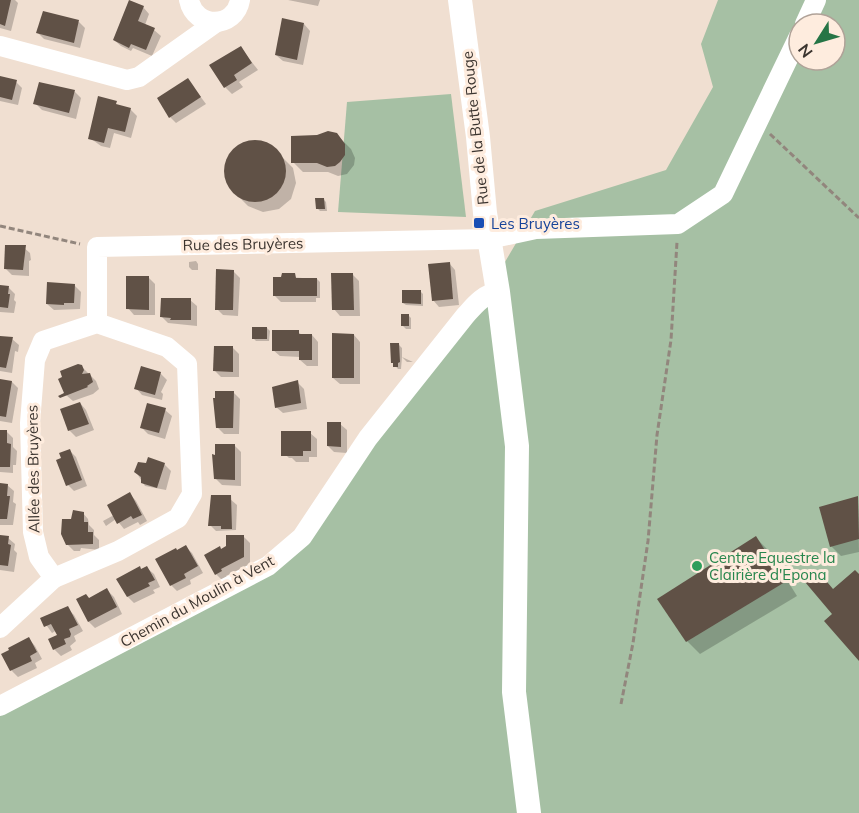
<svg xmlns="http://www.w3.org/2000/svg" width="859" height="813" viewBox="0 0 859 813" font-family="Mulish,sans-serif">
  <rect width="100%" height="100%" fill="#f0dfd1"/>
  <g fill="#a6c0a4" fill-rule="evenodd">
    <path d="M718,0h141v813h-859v-101l297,-161 80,-115 92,-113 66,-112 131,-41 47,-83 -12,-43zM799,24h36v36h-36z"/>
    <path d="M451,94l15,123 -128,-5 9,-110z"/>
  </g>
  <g fill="#0003">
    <path d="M0,0h15l3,3 -7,28 -11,-3z"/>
    <path d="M288,0h32l-2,6z"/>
    <path d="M143,7l6,7 -4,11 9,5 7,6 -9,20 -19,-8 -2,3 -10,-5 -7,-6z"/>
    <path d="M79,22l6,6 -5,20 -36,-9 -6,-6z"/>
    <path d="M304,24l6,7 -7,34 -20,-4 -7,-6z"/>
    <path d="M241,48l17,22 -19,12 4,5 -11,7 -7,-7 -14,-22z"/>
    <path d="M0,78l16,4 6,6 -4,17 -18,-4z"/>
    <path d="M188,80l18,24 -30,19 -6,-6z"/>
    <path d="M75,92l6,6 -5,21 -34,-9 -7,-7z"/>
    <path d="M117,106l14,4 6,6 -6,22 -17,-5 -4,15 -9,-2 -11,-8z"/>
    <path d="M341,139l10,10 4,9 -1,7 -7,9 -9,2 -10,-4h-25l-10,-10z"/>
    <path d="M255,141l15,4 23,23 3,15 -5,16 -12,10 -16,3 -15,-6 -17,-17 -5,-15 2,-16 12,-12z"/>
    <path d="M324,200l2,2 1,9h-7l-3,-3z"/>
    <path d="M23,247l7,6 1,7 -2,1v15l-17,-1 -7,-7z"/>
    <path d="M196,261l2,3v6h-6l-3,-3v-5z"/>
    <path d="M449,263l6,7 4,35 -20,2 -6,-7z"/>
    <path d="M233,271l7,7 -2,38 -15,-1 -6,-6z"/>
    <path d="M353,275l6,6 1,35h-20l-6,-7z"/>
    <path d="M288,277l29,2 3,3v16h-4v4h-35l-7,-7z"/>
    <path d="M149,278l6,6v31h-21l-6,-7z"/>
    <path d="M74,285l7,7 -1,17 -26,1 -7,-6z"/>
    <path d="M0,286l9,2 6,6 -1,6 2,2 -2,11 -14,-1z"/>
    <path d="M420,291l3,3v12l-17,-1 -3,-2z"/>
    <path d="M190,300l7,6v20l-29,-3 -6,-6z"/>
    <path d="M408,315l3,3v11h-5l-3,-3z"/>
    <path d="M267,328l3,3 -1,10h-13l-3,-3z"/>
    <path d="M298,332l4,3h10l6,7v24h-11l-7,-6v-3l-20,-1 -7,-6z"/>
    <path d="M354,335l6,7v42h-20l-7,-6z"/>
    <path d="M0,337l12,2 7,6 -1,7 -3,-1 -3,22 -12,-2z"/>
    <path d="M399,345l3,3v9l11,5h-6l-5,-5 -1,12h-3l-6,-7z"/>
    <path d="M233,348l6,6v23h-18l-6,-6z"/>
    <path d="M81,366l15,15 3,8 -6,5 -20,7 -7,-6z"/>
    <path d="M142,368l19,6 6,6 -6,12 2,2 -1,6 -20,-5 -6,-7z"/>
    <path d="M0,380l12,2 6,6 -6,35 -12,-2z"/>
    <path d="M297,382l7,7 3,20 -24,4 -7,-6z"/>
    <path d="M234,393l6,6 -1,35h-15l-7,-7z"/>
    <path d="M80,403l6,7 8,20 -18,7 -6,-6 -5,-13z"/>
    <path d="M165,410l7,6 -7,23 -17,-5 -6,-6z"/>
    <path d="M340,424l7,6v23l-13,-1 -6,-6z"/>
    <path d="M6,431l7,7v9l4,4 -1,14h-3v8l-13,-1v-40z"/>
    <path d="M282,433h28l7,6v18h-8v5h-13l-4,-4h-7h4l-3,-3 -4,1z"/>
    <path d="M234,445l7,7v34l-19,-1 -6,-6z"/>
    <path d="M69,450l7,7 11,29 -13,5 -6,-6z"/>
    <path d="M164,464l7,7 -5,19 -21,-4 -9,-14z"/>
    <path d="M0,485h7l7,6 -1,11 3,2 -3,21h-13z"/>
    <path d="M130,494l6,7 11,20 -7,4 -2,-3 -14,7 -8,-10 -10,7 -3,-5 11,-6z"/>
    <path d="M858,498l1,54 -18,4 -10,-10z"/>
    <path d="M230,499l7,6 -1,25 -20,1 -6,-6z"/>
    <path d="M82,512l6,7 1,6 5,5v5l5,5v10l-18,-2 -1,3h-6l-7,-7 5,-24z"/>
    <path d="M0,536l8,2 7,6 -1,6 3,3 -3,19 -14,-2z"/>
    <path d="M243,536l7,7v21l-24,12 2,2 -6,2 -6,-6 6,-24z"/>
    <path d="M756,538l13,13 28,45 -97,58 -13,-13z"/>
    <path d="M186,547l6,6 11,20 -13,7 1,4 -14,7 -6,-6z"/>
    <path d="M147,568l7,6 6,13 -7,3 2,3 -21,10 -6,-6 -10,-18z"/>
    <path d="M107,590l7,7 8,17 -27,14 -6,-6 -11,-22h12z"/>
    <path d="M67,608l7,7 9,16 -9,5 2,5 -6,5 2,4 -11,6 -7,-7 5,-14 -2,-5 -5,3 -10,-14z"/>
    <path d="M29,639l6,7 7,13 -7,4 2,5 -19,9 -6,-6 -9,-16z"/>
  </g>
  <g fill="#605146">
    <path d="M0,0h11l-6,26 -5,-2z"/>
    <path d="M129,0l15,6 -6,15 17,7 -9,22 -15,-6 -2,4 -16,-8z"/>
    <path d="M43,11l36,9 -5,23 -38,-10z"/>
    <path d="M282,18l22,5 -7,37 -22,-5z"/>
    <path d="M241,46l11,17 -18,12 3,5 -13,8 -15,-23z"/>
    <path d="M0,76l17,4 -5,20 -12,-3z"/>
    <path d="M188,78l13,19 -32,21 -12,-20z"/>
    <path d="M39,82l36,8 -6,23 -36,-9z"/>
    <path d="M98,96l19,5 -1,3 15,4 -6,24 -17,-4 -4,15 -16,-4z"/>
    <path d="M328,131l9,2 8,11v11l-5,7 -5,4 -8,1 -10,-4h-26v-27l26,-1z"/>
    <circle cx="255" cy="171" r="31"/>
    <path d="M315,198h9l1,11h-9z"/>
    <path d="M5,245h21l-3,25 -19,-1z"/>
    <path d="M450,262l3,37 -21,2 -4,-37z"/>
    <path d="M216,269l18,1 -1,40h-18z"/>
    <path d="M282,273h13l1,5h21v18h-44v-19h8z"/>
    <path d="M331,273h22l1,37h-22z"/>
    <path d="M126,276h23v34l-23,-1z"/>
    <path d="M47,282l28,2 -1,19h-10v2l-18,-1z"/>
    <path d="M0,285l9,1 -1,8h2l-2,14 -8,-1z"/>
    <path d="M402,290h19v14l-19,-1z"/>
    <path d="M161,298h30v22h-21l1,-2 -11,-1z"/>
    <rect x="401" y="314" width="8" height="12"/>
    <rect x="252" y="327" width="15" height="12"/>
    <path d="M272,330h27v4h13v26h-13v-9h-27z"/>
    <path d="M332,333l22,1v44h-22z"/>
    <path d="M0,336l13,1 -7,31 -6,-1z"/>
    <path d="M390,343h9l1,19 -2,1v4h-5v-4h-2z"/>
    <path d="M214,346h19v26l-20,-1z"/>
    <path d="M78,364l4,1 2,5 -2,4 8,-1 3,9 -6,4 1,1 -28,11 -2,-2 6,-3 -6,-14 4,-2 -2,-6z"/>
    <path d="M141,366l20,6 -6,23 -21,-6z"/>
    <path d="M0,379l12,2 -6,36 -6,-1z"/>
    <path d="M298,380l3,23 -26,5 -3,-21z"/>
    <path d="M215,391h19l-1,37h-17l-3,-30h2z"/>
    <path d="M80,402l9,22 -21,7 -8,-22z"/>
    <path d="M147,403l19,5 -7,25 -19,-5z"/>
    <path d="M327,422h14v25l-14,-1z"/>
    <path d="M0,430h7v13l4,1 -1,23h-10z"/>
    <path d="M281,431h30v20h-8v5h-22z"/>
    <path d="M215,444h20v36l-21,-1 -2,-25 3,1z"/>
    <path d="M70,449l12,31 -16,6 -10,-26 5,-2 -2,-5z"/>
    <path d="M148,457l17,6 -8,25 -16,-5v-6l-7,-5 4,-10 8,1z"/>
    <path d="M0,483l8,1 -1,12h3l-3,23h-7z"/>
    <path d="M130,492l12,23 -9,4 -2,-3 -14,8 -10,-19z"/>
    <path d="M211,495h20l1,34h-11v-3h-13z"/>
    <path d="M858,496l1,43 -29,8 -11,-40z"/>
    <path d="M73,510l11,2v10h4v10h5v12l-27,1 -5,-11 1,-15h9z"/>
    <path d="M0,535l9,1 -1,8 3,1 -3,21 -8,-1z"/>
    <path d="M226,535h18v22l-23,12 1,2 -7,4 -11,-20 16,-9 1,3 5,-3z"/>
    <path d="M756,536l29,46 -99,60 -29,-43z"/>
    <path d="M186,545l12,21 -14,8 2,4 -16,8 -15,-27 21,-11 1,2z"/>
    <path d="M140,566l1,3 6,-3 8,14 -7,3 2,3 -23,11 -11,-18z"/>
    <path d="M855,570l4,4v87l-35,-40 8,-7 -27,-32 13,-11 15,18z"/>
    <path d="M107,588l10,19 -29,15 -12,-23 10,-5 3,4z"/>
    <path d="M68,606l10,19 -9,4 2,5 -1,3 -6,2 2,5 -13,6 -5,-11 9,-4 -6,-11 -7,3 -4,-9z"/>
    <path d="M29,637l8,15 -7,4 2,5 -22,10 -9,-17 8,-4 -1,-2z"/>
  </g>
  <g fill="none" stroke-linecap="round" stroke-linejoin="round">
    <g stroke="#92867d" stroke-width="3" stroke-dasharray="6 3" stroke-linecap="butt">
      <path d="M770,134l89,84"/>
      <path d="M0,226l80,18"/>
      <path d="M621,704l12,-61 15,-102 9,-106 14,-95 6,-98"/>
    </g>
    <g stroke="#fff" stroke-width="20">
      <path d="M189,0c6,29 46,29 51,0"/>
      <path d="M805,24l11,-24"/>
      <path d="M0,46l127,34 12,-3 76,-54"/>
      <path d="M97,323l-54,18 -8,19 -5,63 3,109 6,25 15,21 64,-27 60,-33 14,-24 -5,-130 -20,-17 -70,-24v-76l392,-8 47,-10 142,-5 45,-30 76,-158"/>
      <path d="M0,628l54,-50"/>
      <path d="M0,706l268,-140 34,-29 66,-99 97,-122c9,-10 18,-22 33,-24"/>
    </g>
    <path stroke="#fff" stroke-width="24" d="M460,0l18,137 7,76 13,79 19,154 -3,246 15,121"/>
  </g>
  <rect fill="#1a4fb4" stroke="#feecde" stroke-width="2" x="473" y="217" width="12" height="12" rx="3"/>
  <circle fill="#2e9e5b" stroke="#feecde" stroke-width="2" cx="697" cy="566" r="6"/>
  <g text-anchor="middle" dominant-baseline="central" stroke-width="6" stroke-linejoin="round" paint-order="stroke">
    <g font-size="15" fill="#3b342f" stroke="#feecde">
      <text transform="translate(475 128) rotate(-96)">Rue de la Butte Rouge</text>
      <text transform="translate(243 244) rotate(-1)">Rue des Bruyères</text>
      <text transform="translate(33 469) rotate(-91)">Allée des Bruyères</text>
      <text transform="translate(197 601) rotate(-29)">Chemin du Moulin à Vent</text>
    </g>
    <g font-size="15" fill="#164399" stroke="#feecde" text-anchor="start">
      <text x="491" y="223">Les Bruyères</text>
    </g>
    <g font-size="15" fill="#27864d" stroke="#feecde" text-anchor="start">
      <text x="709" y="557">Centre Equestre la<tspan x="709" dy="17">Clairière d'Epona</tspan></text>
    </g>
  </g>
  <g transform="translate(817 42) rotate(233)"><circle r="28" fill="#feecde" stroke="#b0a298" stroke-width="1.5"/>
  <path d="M0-4.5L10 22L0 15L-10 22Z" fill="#267546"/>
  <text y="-9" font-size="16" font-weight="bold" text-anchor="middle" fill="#3b342f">N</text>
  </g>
</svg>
